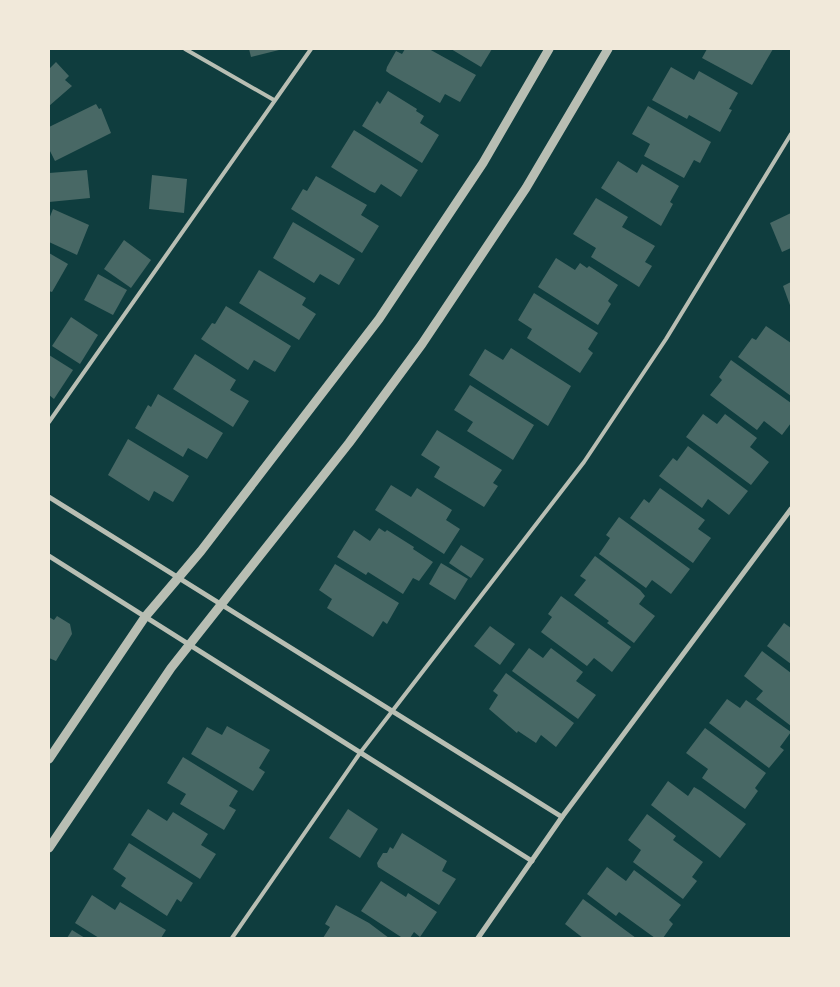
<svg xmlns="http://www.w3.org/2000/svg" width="840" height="987" viewBox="0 0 840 987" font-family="Roboto,sans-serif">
  <rect width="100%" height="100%" fill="#0f3d3e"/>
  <g fill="#486865">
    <path d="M249,49h34l-32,8z"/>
    <path d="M405,49h24l47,26 -16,27 -15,-8 -5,9 -50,-29 -4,-3 1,-4 9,-16 6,3z"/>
    <path d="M451,49h41l-11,18z"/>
    <path d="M707,49h66l-21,36 -50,-27z"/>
    <path d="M56,62l13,14 -4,4 7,6 -23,20v-37z"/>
    <path d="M671,67l23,13 5,-9 39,22 -9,16 3,1 -12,22 -31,-17 -2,4 -35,-19z"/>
    <path d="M388,91l29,18 -1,2 8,5 -4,7 19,12 -17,28 -60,-37 15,-25 3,3z"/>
    <path d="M96,104l3,5 2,-1 10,25 -56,28 -6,-12v-22z"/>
    <path d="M648,106l63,36 -11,21 -6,-3 -10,18 -40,-22 6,-12 -18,-10z"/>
    <path d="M354,130l64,40 -17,27 -20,-13 -6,9 -5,-2 -39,-24z"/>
    <path d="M618,161l19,12 5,-9 37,22 -9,16 3,2 -12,22 -60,-38z"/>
    <path d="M87,170l3,28 -41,4v-29z"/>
    <path d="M152,175l35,4 -3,34 -35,-4z"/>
    <path d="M316,176l51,29 -6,10 18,11 -17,27 -71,-44 12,-20 4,2z"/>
    <path d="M596,198l32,19 -6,10 33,19 -10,16 7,4 -13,21 -48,-30 5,-9 -23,-14z"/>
    <path d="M53,209l36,16 -12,30 -28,-13v-23z"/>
    <path d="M791,213v35l-9,4 -12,-29z"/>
    <path d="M293,222l62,37 -16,26 -19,-11 -6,9 -41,-25z"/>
    <path d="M124,240l27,20 -20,28 -27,-19z"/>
    <path d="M49,253l19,11 -16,28 -3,-1z"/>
    <path d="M556,258l19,12 5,-7 7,5 2,-2 29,19 -10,16 3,3 -13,21 -60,-38z"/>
    <path d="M259,270l47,28 -4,7 14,9 -17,26 -60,-37z"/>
    <path d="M98,274l29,16 -14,25 -29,-15z"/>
    <path d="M791,282v26l-8,-22z"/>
    <path d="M534,293l64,40 -10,16 5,4 -13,20 -53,-35 5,-9 -14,-9z"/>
    <path d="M226,306l65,40 -16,26 -21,-12 -6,10 -47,-31 11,-16 3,1z"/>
    <path d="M71,317l27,18 -18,29 -28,-18z"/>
    <path d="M766,326l25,17v53l-53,-39 14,-19 4,2z"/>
    <path d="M511,348l60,38 -23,40 -79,-51 16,-26 18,11z"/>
    <path d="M195,354l41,26 -6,10 19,11 -16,26 -60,-38z"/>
    <path d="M49,355l24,15 -19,29 -5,-4z"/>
    <path d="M731,360l60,43v20l-9,12 -18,-14 -7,9 -47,-35 12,-15 -3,-3z"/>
    <path d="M470,385l64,40 -21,35 -46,-29 6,-9 -19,-12z"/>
    <path d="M158,394l65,39 -16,26 -19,-11 -5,9 -48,-29 13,-23 3,2z"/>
    <path d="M703,414l14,10 8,-10 32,24 -7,9 19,15 -18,23 -65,-48z"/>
    <path d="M437,430l65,40 -9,13 5,3 -14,21 -50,-30 6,-10 -19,-12z"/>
    <path d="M128,439l61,37 -16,26 -19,-11 -5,10 -41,-26z"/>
    <path d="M688,446l60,45 -19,24 -21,-16 -6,9 -43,-32 14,-18 4,3z"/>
    <path d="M391,485l20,12 6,-9 35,22 -6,10 14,9 -16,25 -69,-44z"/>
    <path d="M660,488l45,32 -7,9 13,9 -18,25 -63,-45 14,-19 5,4z"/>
    <path d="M619,517l71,52 -19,25 -19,-14 -6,8 -47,-34 11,-16 -4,-3z"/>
    <path d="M379,528l6,4 2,-2 27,17 -1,2 20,13 -14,19 -6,-3 -10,16 -35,-22 -2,3 -29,-18 17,-27 16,11z"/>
    <path d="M461,545l23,14 -13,19 -22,-15z"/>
    <path d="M595,556l45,34 5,6 -6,8 16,12 -21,27 -27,-20 2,-2 -35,-26 12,-15 -6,-4z"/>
    <path d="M441,563l27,16 -13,21 -26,-16z"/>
    <path d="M335,564l64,39 -12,21 -4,-3 -10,16 -46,-29 5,-9 -13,-9z"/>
    <path d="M561,596l70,51 -19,25 -18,-14 -7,8 -46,-34 11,-15 -4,-3z"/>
    <path d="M57,616l13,8 2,10 -16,27 -7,-3v-41l5,3z"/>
    <path d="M784,623l7,5v36l-24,-18z"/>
    <path d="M490,626l25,18 -15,21 -26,-19z"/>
    <path d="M529,648l14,10 8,-10 32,24 -7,9 20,14 -18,24 -66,-48z"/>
    <path d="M762,651l29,22v53l-35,-27 7,-8 -19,-15z"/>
    <path d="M506,673l68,50 -18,24 -15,-12 -5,8 -18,-12 -1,2 -28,-24 9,-14 -5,-4z"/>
    <path d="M727,699l13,9 6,-8 45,32 -11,15 4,3 -15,18 -60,-45z"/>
    <path d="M227,726l43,24 -11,18 6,4 -12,19 -62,-37 16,-27 15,8z"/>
    <path d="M705,728l61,45 -11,15 3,3 -13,18 -43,-31 6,-9 -22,-16z"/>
    <path d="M183,757l55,34 -9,15 7,4 -12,20 -44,-26 6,-10 -19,-11z"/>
    <path d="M668,781l20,15 6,-9 7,4 45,33 -26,34 -69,-53z"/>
    <path d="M148,809l19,12 6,-9 35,22 -7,11 15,9 -16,25 -69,-44z"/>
    <path d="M348,809l30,20 -18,29 -31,-20z"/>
    <path d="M647,814l29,22 -3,4 30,22 -11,15 5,4 -14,18 -50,-37 8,-12 -13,-10z"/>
    <path d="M402,833l45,28 -5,10 14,8 -17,26 -61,-38 -1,-4 6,-10h4l3,-6 3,2z"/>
    <path d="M129,843l64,40 -12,19 -4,-3 -10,17 -46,-30 5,-8 -13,-9z"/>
    <path d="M607,867l19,14 8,-11 47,35 -12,15 4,4 -10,14h-8l-36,-26 -3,4 -29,-22z"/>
    <path d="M381,881l25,16 2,-4 29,19 -17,25 -6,-5 -4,6 -9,-1 -40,-26z"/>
    <path d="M92,895l23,15 5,-8 46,28 -5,8h-62l-24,-15z"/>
    <path d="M583,899l53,39h-53l-18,-14z"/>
    <path d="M336,905l33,18 20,15h-66l7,-11 -5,-3z"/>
    <path d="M72,930l13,8h-18z"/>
  </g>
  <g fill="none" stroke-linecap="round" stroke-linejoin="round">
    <g stroke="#b8beb3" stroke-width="4">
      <path d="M185,49l89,51"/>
      <path d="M49,422l262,-373"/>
      <path d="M232,938l128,-185 224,-291 82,-123 125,-205"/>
    </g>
    <g stroke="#b8beb3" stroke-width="5">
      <path d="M49,497l513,320"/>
      <path d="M49,556l483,305"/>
      <path d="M478,938l84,-121 229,-308"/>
    </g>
    <g stroke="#b8beb3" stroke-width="9">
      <path d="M49,759l96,-142 56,-66 178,-232 104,-156 66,-114"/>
      <path d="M49,848l122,-180 178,-225 73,-99 104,-156 82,-139"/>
    </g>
  </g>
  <rect width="840" height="987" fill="none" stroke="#f1e9da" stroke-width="100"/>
</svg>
